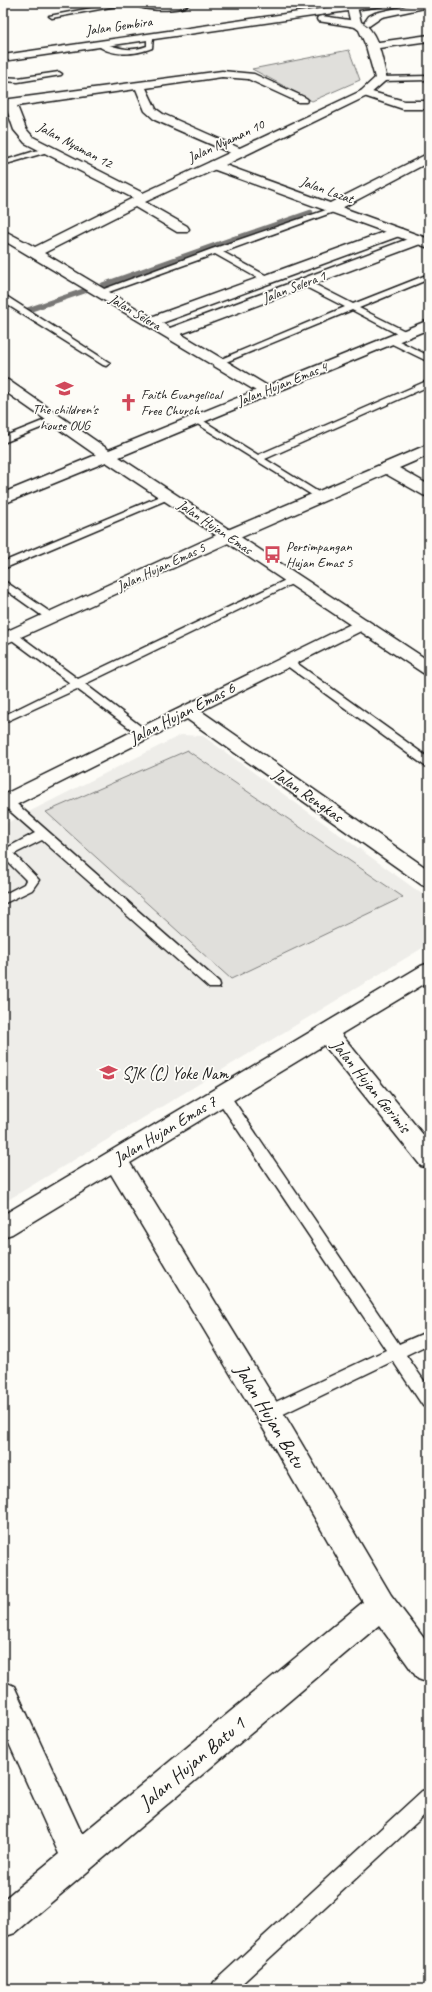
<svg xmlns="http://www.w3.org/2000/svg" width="432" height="1992" viewBox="0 0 432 1992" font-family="Caveat,sans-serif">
  <rect width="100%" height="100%" fill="#fdfcf7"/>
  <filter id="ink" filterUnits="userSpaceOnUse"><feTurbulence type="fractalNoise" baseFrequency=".025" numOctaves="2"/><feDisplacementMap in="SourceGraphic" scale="8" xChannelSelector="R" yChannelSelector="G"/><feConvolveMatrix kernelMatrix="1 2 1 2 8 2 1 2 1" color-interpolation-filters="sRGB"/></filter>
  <g filter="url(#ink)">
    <path fill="#eeede9" d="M181,735l22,1 226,163v45l-426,259v-378z"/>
    <g fill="#e0dfdb" stroke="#7e7e7c">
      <path d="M349,50l11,30 -48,21 -60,-32z"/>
      <path d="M188,750v1l215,146 -172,82 -185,-167z"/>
    </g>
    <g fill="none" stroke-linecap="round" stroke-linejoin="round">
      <path stroke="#797876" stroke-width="4.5" d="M233,239l78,-27"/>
      <g stroke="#797876" stroke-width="5.5">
        <path d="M103,285l133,-47"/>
        <path d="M28,310l56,-19"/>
      </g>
      <defs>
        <g id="service">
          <path d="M118,3h14l-80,15 -3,-2z"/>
          <path d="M150,35l3,2 -1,11c-17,7 -42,9 -56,-4l3,-2c17,5 30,11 48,4v-9z"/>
          <path d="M59,72l3,2 -1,1 -43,7 -15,-1v-4l15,1z"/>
          <path d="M429,76v4l-48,1 -3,-2 3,-2z"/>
          <path d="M48,147l4,2 -1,2 -48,14v-4z"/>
          <path d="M332,208l7,2 -116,42 46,25v4h-6l-48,-27 -112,40h-6l-1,-2 116,-43z"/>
          <path d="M429,274v5l-70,29 48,24v4h-6l-49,-26 -131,54h-6l-1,-2 131,-55 -43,-22v-4h6l45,23z"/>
          <path d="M3,296h3l104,67 -4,3 -3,-1 -100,-63z"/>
          <path d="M391,337l38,19v6l-41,-20v-4z"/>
          <path d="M429,380v6l-164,73 58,36 2,2 -5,3 -129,-80 5,-3 3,1 59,37z"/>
          <path d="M55,416l3,1v4l-55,22v-6z"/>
          <path d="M168,493l3,1 2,2 -2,2 -168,71v-7z"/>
          <path d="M294,576l5,3 -1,2 -213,103 62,47 2,2 -2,2h-8l-62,-46 -74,34v-7l67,-33 -62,-46 -1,-2 1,-2h8l62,46z"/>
          <path d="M3,580l53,36 1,2 -1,2h-8l-45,-32z"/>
          <path d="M287,658l4,1 138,99v9l-4,-1 -142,-103 -1,-2 1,-2z"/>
          <path d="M6,797l4,1 209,184 1,3 -1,3h-10l-167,-148 -28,14 25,26 -7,10 -29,14v-9l21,-11 2,-4 -23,-23v-7l32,-17 -32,-28v-7z"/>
          <path d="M222,1090l5,1 172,253 30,-13v13l-23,11 23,33v20l-6,-2 -30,-45 -118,57 -6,2 -6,-2 -2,-5 2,-5 123,-58 -169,-251 -2,-4 2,-4z"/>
          <path d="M429,1789v22l-193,178h-25l3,-7 208,-191z"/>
        </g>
        <g id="minor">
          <path d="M134,3h56c-7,9 -49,9 -56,0z"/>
          <path d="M429,35v6l-57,8 -6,-3 6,-3z"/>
          <path d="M222,71l32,3 52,24 2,2 -2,2h-8l-50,-23 -26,-2 -76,11 10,21 7,5 81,36 2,3 -6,4 -85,-37 -10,-9 -9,-22 -119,17 9,23 7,8 110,56 67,-31 4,-1 6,4 -2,3 -73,34 42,24 2,3 -2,3h-10l-42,-25 -91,46 107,64 241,-88h10l2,3 -2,3 -240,88 8,5 243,-91h10l2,3 -2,3 -242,91 90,54 3,3 -3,3h-10l-258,-154v-10l32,17 98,-49 -108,-55 -11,-13 -8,-23 -3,1v-8z"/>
          <path d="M365,90l39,11h25v8h-26l-42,-14 -2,-2 2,-2z"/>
          <path d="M429,153v9l-93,49h-10l-1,-3 1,-3z"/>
          <path d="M429,444v11l-30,13 30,17v12l-6,-2 -37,-21 -151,66 -232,105v-12l220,-101z"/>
          <path d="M361,619l6,1 3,4 -3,4 -166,83 228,159v17l-7,-2 -235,-166 -177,89 -7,1v-14z"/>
          <path d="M429,963v18l-88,53 88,108v26l-8,-2 -97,-121 -194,118 160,261 101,171 38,50v38l-11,-4 -39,-54 -364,308 -12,4v-37l56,-46 -56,-124v-49l11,5 68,148 281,-232 -93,-162 -159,-266 -99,60 -9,3v-22l418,-249z"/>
        </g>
        <g id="tertiary">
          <path d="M346,3h10l5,19c18,9 21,39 26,57l-2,2 -16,14 -144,70 204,74v9l-219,-80 -2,-3 2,-3 151,-71 14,-13 -9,-32 -7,-16 -8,-6z"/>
          <path d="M429,320v9l-310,128 310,204v13l-6,-1 -317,-211 -103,42v-11l93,-38 -93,-65v-11l5,1 101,70z"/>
        </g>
        <g id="secondary">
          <path d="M360,3h27l-5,3 -379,55v-6z"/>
          <path d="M419,3h10v4l-47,10 -13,9 -5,-3 5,-7 6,-3z"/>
          <path d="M322,16l34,5 5,3 -5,3 -38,-6 -1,-2 1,-2z"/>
        </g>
      </defs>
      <use href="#service" stroke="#1c1c1c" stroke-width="3"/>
      <use href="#minor" stroke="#1c1c1c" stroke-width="3"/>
      <use href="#tertiary" stroke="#1c1c1c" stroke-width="3"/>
      <use href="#secondary" stroke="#1c1c1c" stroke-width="3"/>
      <use href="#service" fill="#fdfcf7" fill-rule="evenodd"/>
      <use href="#minor" fill="#fdfcf7" fill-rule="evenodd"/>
      <use href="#tertiary" fill="#fdfcf7" fill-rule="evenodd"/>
      <use href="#secondary" fill="#fdfcf7" fill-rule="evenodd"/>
    </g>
  </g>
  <defs>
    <symbol id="school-bare" viewBox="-9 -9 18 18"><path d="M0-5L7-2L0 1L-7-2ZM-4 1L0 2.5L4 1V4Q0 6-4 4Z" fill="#d1495b" stroke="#fdfcf7" stroke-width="2.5" paint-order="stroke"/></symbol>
    <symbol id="church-bare" viewBox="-9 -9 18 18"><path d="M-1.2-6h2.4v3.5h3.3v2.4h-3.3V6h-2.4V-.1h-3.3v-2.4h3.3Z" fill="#d1495b" stroke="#fdfcf7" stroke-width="2.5" paint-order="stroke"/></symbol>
    <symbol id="bus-bare" viewBox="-9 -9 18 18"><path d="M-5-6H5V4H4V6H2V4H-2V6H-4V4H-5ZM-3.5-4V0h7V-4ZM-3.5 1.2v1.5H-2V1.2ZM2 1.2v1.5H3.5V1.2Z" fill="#d1495b" stroke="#fdfcf7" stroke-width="2.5" paint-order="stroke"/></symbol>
  </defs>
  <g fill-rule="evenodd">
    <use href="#school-bare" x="52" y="376" width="25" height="25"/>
    <use href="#church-bare" x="116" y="390" width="25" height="25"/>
    <use href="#bus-bare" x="260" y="542" width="25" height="25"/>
    <use href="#school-bare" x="96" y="1060" width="25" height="25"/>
  </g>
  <g text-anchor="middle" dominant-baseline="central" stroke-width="3.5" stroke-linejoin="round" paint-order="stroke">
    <g font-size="14" fill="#1c1c1c" stroke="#fdfcf7">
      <text transform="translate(119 26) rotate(-8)">Jalan Gembira</text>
      <text transform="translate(226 141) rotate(-25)">Jalan Nyaman 10</text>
      <text transform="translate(75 145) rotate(28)">Jalan Nyaman 12</text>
      <text transform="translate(327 190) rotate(20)">Jalan Lazat</text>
      <text transform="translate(294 287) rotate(-21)">Jalan Selera 1</text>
      <text transform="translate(135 312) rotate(31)">Jalan Selera</text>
      <text transform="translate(282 384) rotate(-22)">Jalan Hujan Emas 4</text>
      <text transform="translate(215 527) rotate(34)">Jalan Hujan Emas</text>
      <text transform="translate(161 567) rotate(-25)">Jalan Hujan Emas 5</text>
    </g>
    <g font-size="14" fill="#1c1c1c" stroke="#fdfcf7" text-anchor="start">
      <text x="141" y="394">Faith Evangelical<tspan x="141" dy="16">Free Church</tspan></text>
      <text x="65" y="409" text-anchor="middle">The children's<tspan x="65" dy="16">house OUG</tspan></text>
      <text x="286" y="546">Persimpangan<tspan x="286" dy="16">Hujan Emas 5</tspan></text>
    </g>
    <g font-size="17" fill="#1c1c1c" stroke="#fdfcf7">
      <text transform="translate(182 713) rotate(-27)">Jalan Hujan Emas 6</text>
      <text transform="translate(308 795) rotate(35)">Jalan Rengkas</text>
      <text transform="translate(371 1086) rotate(51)">Jalan Hujan Gerimis</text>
      <text transform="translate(165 1130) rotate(-31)">Jalan Hujan Emas 7</text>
    </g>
    <g font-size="17" fill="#1c1c1c" stroke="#fdfcf7" text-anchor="start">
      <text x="122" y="1073">SJK (C) Yoke Nam</text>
    </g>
    <g font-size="20" fill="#1c1c1c" stroke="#fdfcf7">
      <text transform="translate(270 1416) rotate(59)">Jalan Hujan Batu</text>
      <text transform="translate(192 1763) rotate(-40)">Jalan Hujan Batu 1</text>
    </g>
  </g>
  <rect width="432" height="1992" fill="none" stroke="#fdfcf7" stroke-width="16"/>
  <rect x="8" y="8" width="416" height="1976" fill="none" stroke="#1c1c1c" stroke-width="1.5" filter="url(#ink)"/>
</svg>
